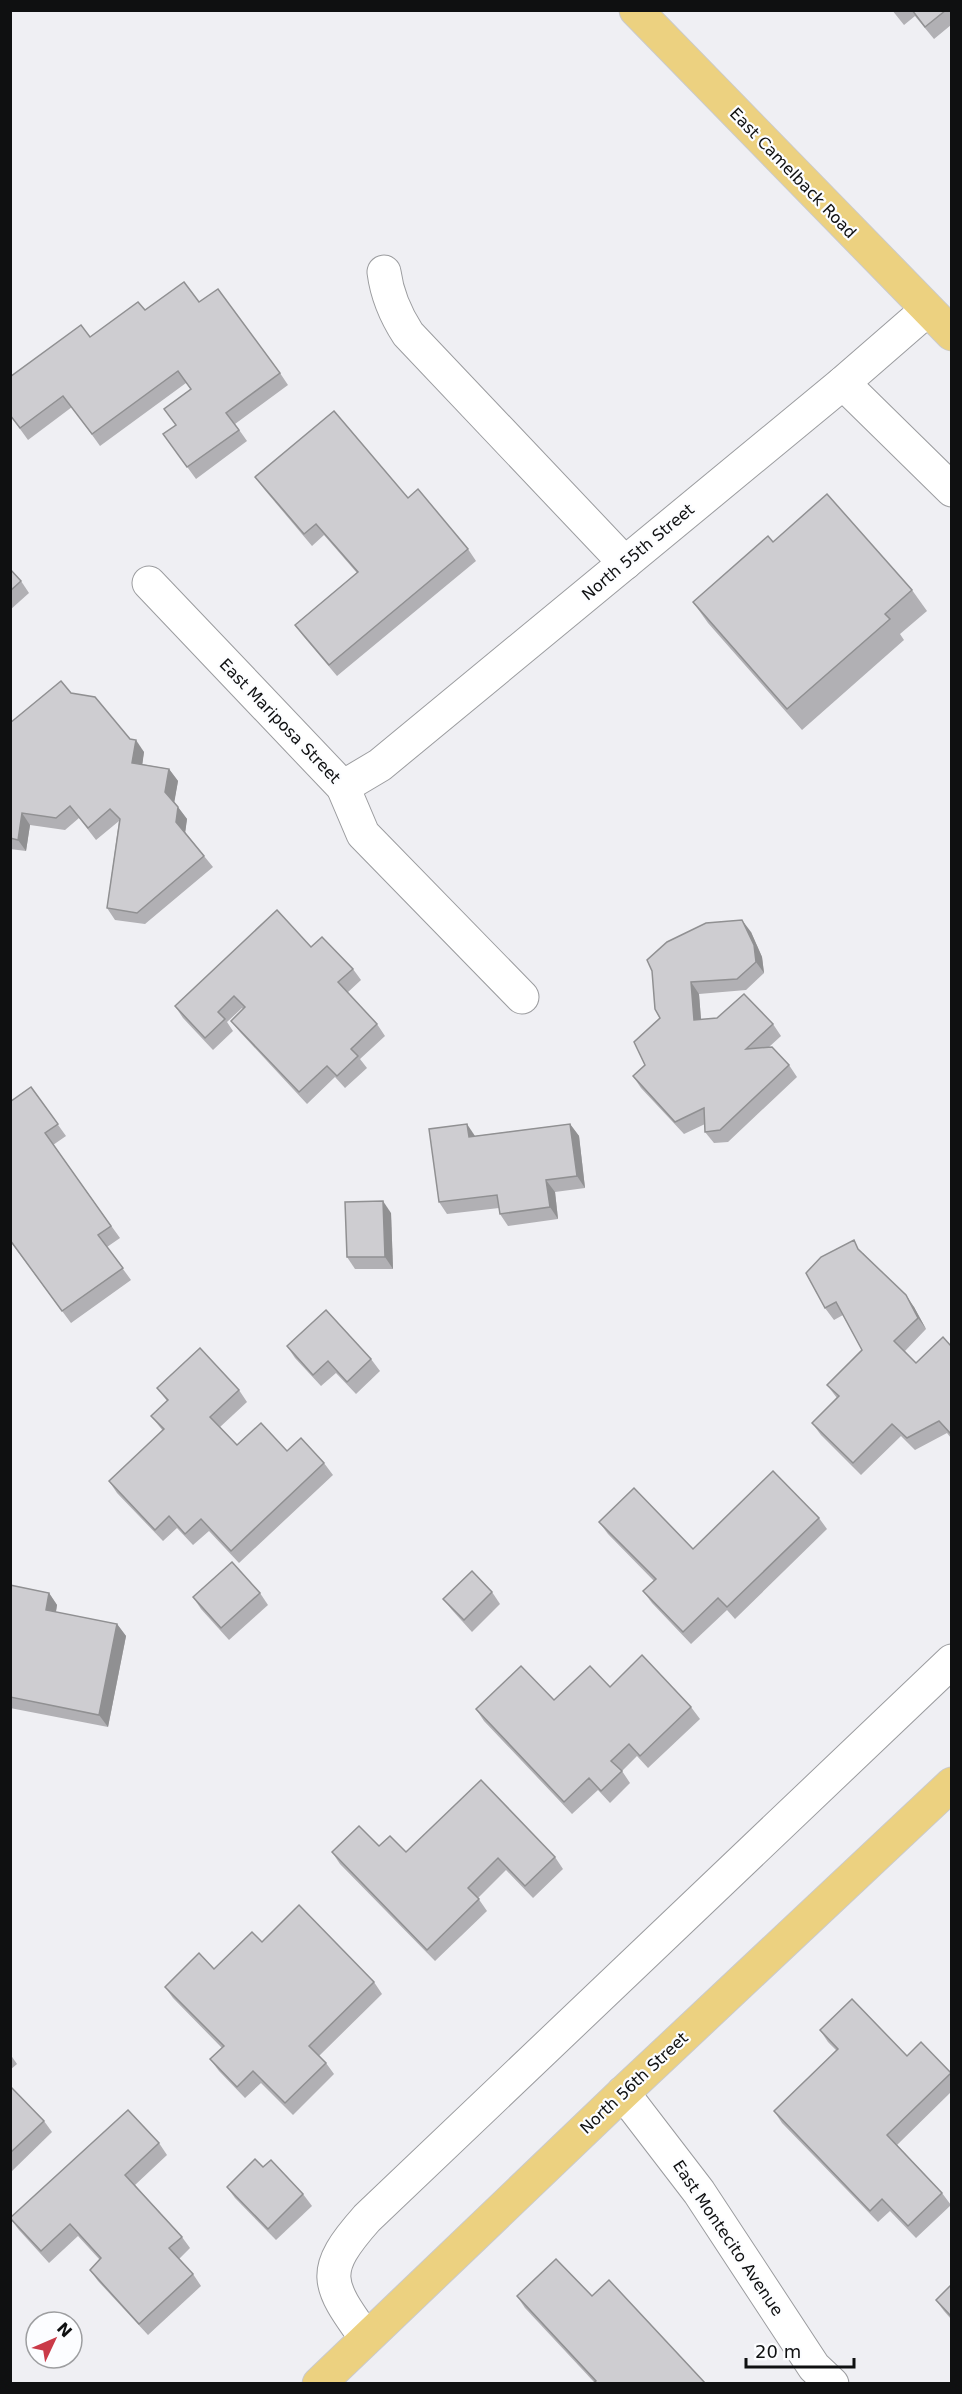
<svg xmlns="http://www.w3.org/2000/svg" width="962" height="2394" viewBox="0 0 962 2394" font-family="'DejaVu Sans',sans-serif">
  <rect width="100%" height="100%" fill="#efeff3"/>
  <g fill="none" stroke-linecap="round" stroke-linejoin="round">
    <defs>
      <g id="minor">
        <path d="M384,272c3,23 11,42 24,62l217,229"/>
        <path d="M843,383l109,107"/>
        <path d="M149,583l194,204 20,47 159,163"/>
        <path d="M343,787l37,-22 463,-382 84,-73"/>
        <path d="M623,2093l76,99 115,175 18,17"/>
        <path d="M366,2338c-40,-55 -46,-67 1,-120l585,-557"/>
      </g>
      <g id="major">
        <path d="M636,10l316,324"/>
        <path d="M319,2384l304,-291 329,-309"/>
      </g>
    </defs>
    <use href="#minor" stroke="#9b9c9f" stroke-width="35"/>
    <use href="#major" stroke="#cacacb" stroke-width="35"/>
    <use href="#minor" stroke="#fff" stroke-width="33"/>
    <use href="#major" stroke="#ecd180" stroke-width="33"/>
  </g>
  <g fill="#b1b0b4">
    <path d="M892,10h59v15l-17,14 -19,-23 -11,9z"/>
    <path d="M199,302l81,71 8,12 -53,39 12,17 -51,38 -33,-45 13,-9 -12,-16 27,-20 -5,-6 -86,63 -28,-39 -44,33 -18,-25 80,-78 55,-27z"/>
    <path d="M255,477l153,21 60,51 8,12 -139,115 -33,-39 -9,-12 62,-52 -33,-38 -12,11 -48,-57z"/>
    <path d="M773,542l139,48 15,21 -27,23 4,6 -102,90 -94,-107 -15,-21z"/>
    <path d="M10,569l11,12 8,12 -19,17z"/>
    <path d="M71,693l59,46 14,13 -2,12 27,5 9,12 -4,21 13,17 -2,13 19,24 9,11 -68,57 -30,-4 -8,-12 12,-87 -23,19 -17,-22 -14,12 -35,-5 -4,26 -16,-2v-126z"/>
    <path d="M706,923l45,9 11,25 2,16 -18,17 -47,4 2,26 72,4 8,12 -12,11 20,18 8,12 -69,65 -14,1 -9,-11v-8l-21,10 -43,-46 -8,-12 12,-11 15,-47z"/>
    <path d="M311,947l42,22 8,11 -14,13 30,31 8,12 -25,23 7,9 -22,20 -10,-11 -28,27 -67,-72 -9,-11 12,-12 -1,-1 -15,14 6,9 -20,19 -30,-32 -8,-12z"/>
    <path d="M31,1087l35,49 -13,9 67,93 -13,9 24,33 -60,43 -61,-82z"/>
    <path d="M570,1124l9,12 6,52 -30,4 3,27 -50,7 -8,-12 -1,-6 -52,6 -8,-12 36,-66z"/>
    <path d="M391,1213l2,56h-38l-8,-12z"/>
    <path d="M863,1253l51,54 12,22 -21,22 11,12 35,-17v92l-4,-5 -32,17 -14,-14 -40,39 -40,-40 -9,-12 25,-25 -10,-13 35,-35 -19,-35 -9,5 -9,-12z"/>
    <path d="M287,1346l84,13 9,12 -24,23 -20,-21 -15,13 -26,-28z"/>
    <path d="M157,1388l82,2 8,12 -27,25 17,18 50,6 37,12 9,12 -94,88 -30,-32 -16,14 -16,-17 -14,13 -46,-48 -8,-12 54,-50 -12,-15 16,-15z"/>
    <path d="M819,1518l8,11 -92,90 -8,-9 -36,34 -39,-41 -9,-12 11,-10 -46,-47 -9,-12 94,27z"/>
    <path d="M10,1585l39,8 8,12 -1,7 61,12 9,12 -18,91 -98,-19z"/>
    <path d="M492,1592l8,12 -28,28 -20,-22 -9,-11z"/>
    <path d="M260,1593l8,12 -39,35 -28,-31 -8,-12z"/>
    <path d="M610,1687l81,20 9,12 -52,49 -11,-12 -15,15 8,12 -20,20 -12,-13 -26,24 -88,-93 -8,-12 78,-9z"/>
    <path d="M379,1846l27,6 149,5 8,12 -30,29 -27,-28 -28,28 9,13 -52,50 -95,-97 -8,-12z"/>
    <path d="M262,1942l112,40 8,12 -63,62 7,7 8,11 -41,41 -32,-32 -16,15 -26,-27 -9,-12 12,-11 -49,-50 -8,-11 49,-18z"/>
    <path d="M820,2030l87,26 14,-14 30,32v18l-54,53 45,48 9,12 -35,33 -26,-27 -12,11 -96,-99 -8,-12 63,-60 -9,-9z"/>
    <path d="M10,2054l7,10 -7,6z"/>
    <path d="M10,2086l34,35 8,11 -42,41z"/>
    <path d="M159,2143l8,12 -32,30 47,52 8,11 -11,11 14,15 8,12 -53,49 -50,-54 -8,-11 10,-10 -22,-24 -29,27 -30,-33 -9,-12z"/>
    <path d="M263,2167l40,27 9,12 -36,34 -41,-42 -8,-11z"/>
    <path d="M951,2285v34l-7,-8 -8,-11z"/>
    <path d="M517,2296h75l114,88 -112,-2 -69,-74z"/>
  </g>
  <g fill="#909092">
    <path d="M136,740l8,12 -3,23 -9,-12z"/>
    <path d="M169,769l9,12 -4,23 -9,-12z"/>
    <path d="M178,807l9,12 -2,15 -9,-12z"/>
    <path d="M22,813l8,12 -4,26 -8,-11z"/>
    <path d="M742,920l9,12 11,25 2,16 -8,-11z"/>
    <path d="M691,982l8,12 3,38 -8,-12z"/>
    <path d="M467,1124l8,12 -6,1z"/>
    <path d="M570,1124l9,12 6,52 -8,-12z"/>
    <path d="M546,1180l9,12 3,27 -8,-12z"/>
    <path d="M383,1201l8,12 2,56 -8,-12z"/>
    <path d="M906,1295l8,12 12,22 -8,-11z"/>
    <path d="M49,1593l8,12 -3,17 -8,-12z"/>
    <path d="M117,1624l9,12 -18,91 -9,-12z"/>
  </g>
  <g fill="#cecdd1" stroke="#909092" stroke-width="1.5">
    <path d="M912,10h34l-21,17z"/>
    <path d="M184,282l15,20 19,-13 62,84 -54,40 13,17 -52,37 -24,-33 13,-9 -12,-16 27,-20 -13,-18 -86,63 -29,-38 -43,32 -10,-13v-38l71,-52 9,12 48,-35 7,8z"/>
    <path d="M334,411l74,87 10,-9 50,60 -139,116 -34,-40 63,-53 -42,-48 -12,10 -49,-57z"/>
    <path d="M827,494l85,96 -27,24 5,5 -103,90 -94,-107 75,-66 5,6z"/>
    <path d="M10,569l11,12 -11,10z"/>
    <path d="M61,681l10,12 24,4 35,42 6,1 -4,23 37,6 -4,23 13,15 -2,15 28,34 -67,57 -30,-5 13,-89 -10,-10 -22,19 -18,-22 -14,12 -34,-5 -4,27 -8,-2v-115z"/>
    <path d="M277,910l34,37 11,-10 31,32 -15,13 39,42 -26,25 7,7 -21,20 -10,-10 -28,26 -68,-71 14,-14 -11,-11 -16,16 7,7 -20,19 -30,-32z"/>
    <path d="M742,920l12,25 2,17 -19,17 -46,3 3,38 23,-2 27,-24 29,30 -27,25 26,-2 17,18 -69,65 -15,2 -1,-24 -29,14 -42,-46 12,-11 -11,-23 26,-24 -5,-9 -3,-38 -5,-11 20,-18 39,-19z"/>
    <path d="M31,1087l27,37 -13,9 66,93 -13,9 25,33 -61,43 -52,-71v-138z"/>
    <path d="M467,1124l2,13 101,-13 7,52 -31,4 4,27 -50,7 -3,-19 -58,7 -10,-73z"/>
    <path d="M383,1201l2,56h-38l-2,-55z"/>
    <path d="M854,1240l4,9 48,46 12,23 -24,23 22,22 27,-26 8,9v88l-12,-13 -32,17 -15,-14 -39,39 -41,-40 27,-27 -12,-11 35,-35 -26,-48 -11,6 -19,-35 15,-16z"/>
    <path d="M326,1310l45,49 -24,23 -19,-21 -15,14 -26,-29z"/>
    <path d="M200,1348l39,42 -29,27 27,28 24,-22 26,28 14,-13 23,25 -93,88 -30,-32 -16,15 -16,-18 -14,14 -46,-49 55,-52 -13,-13 17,-16 -11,-12z"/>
    <path d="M773,1471l46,47 -92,89 -9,-9 -35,34 -40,-41 13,-12 -57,-57 35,-34 59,61z"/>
    <path d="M232,1562l28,31 -39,35 -28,-31z"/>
    <path d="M472,1571l20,21 -28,28 -21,-21z"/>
    <path d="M10,1585l39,8 -3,17 71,14 -18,91 -89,-18z"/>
    <path d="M642,1655l49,52 -51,49 -11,-12 -18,17 11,10 -21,20 -12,-13 -25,24 -88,-93 45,-43 33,34 36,-34 20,21z"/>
    <path d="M481,1780l74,77 -30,29 -27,-28 -30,30 11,11 -52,51 -95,-98 27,-26 20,20 11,-10 16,16z"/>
    <path d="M299,1905l75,77 -65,64 17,17 -41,40 -32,-32 -16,16 -27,-28 14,-13 -59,-59 34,-34 15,16 38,-37 10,10z"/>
    <path d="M852,1999l55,57 14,-14 30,31 -64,62 55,58 -34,33 -26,-27 -12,12 -96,-100 64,-62 -18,-19z"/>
    <path d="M10,2086l34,35 -34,32z"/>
    <path d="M128,2110l31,33 -34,32 57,62 -13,11 24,26 -54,50 -49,-54 11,-12 -31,-34 -29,27 -31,-33z"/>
    <path d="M255,2159l8,8 8,-7 32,34 -35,35 -41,-42z"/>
    <path d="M556,2259l36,37 17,-16 97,104h-114l4,-3 -79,-85z"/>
    <path d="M951,2285v31l-15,-16z"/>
  </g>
  <g text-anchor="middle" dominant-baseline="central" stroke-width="4.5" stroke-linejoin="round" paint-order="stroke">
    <g font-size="16" fill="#0f1011" stroke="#fcfdff">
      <text transform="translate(793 173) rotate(46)">East Camelback Road</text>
      <text transform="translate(638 552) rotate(-40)">North 55th Street</text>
      <text transform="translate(280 721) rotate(46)">East Mariposa Street</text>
      <text transform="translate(634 2083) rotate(-43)">North 56th Street</text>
      <text transform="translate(728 2238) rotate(56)">East Montecito Avenue</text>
    </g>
  </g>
  <rect width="962" height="2394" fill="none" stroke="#0f1011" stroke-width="24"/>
  <g transform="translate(54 2340) rotate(46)"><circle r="28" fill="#fcfdff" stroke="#9d9ea0" stroke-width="1.5"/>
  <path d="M0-4.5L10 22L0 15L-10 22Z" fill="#ca3a48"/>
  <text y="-9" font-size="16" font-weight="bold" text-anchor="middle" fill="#0f1011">N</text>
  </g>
  <path d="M746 2358v9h108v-9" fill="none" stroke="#0f1011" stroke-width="3"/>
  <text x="755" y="2358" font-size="18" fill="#0f1011" stroke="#fcfdff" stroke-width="4.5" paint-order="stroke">20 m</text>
</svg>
